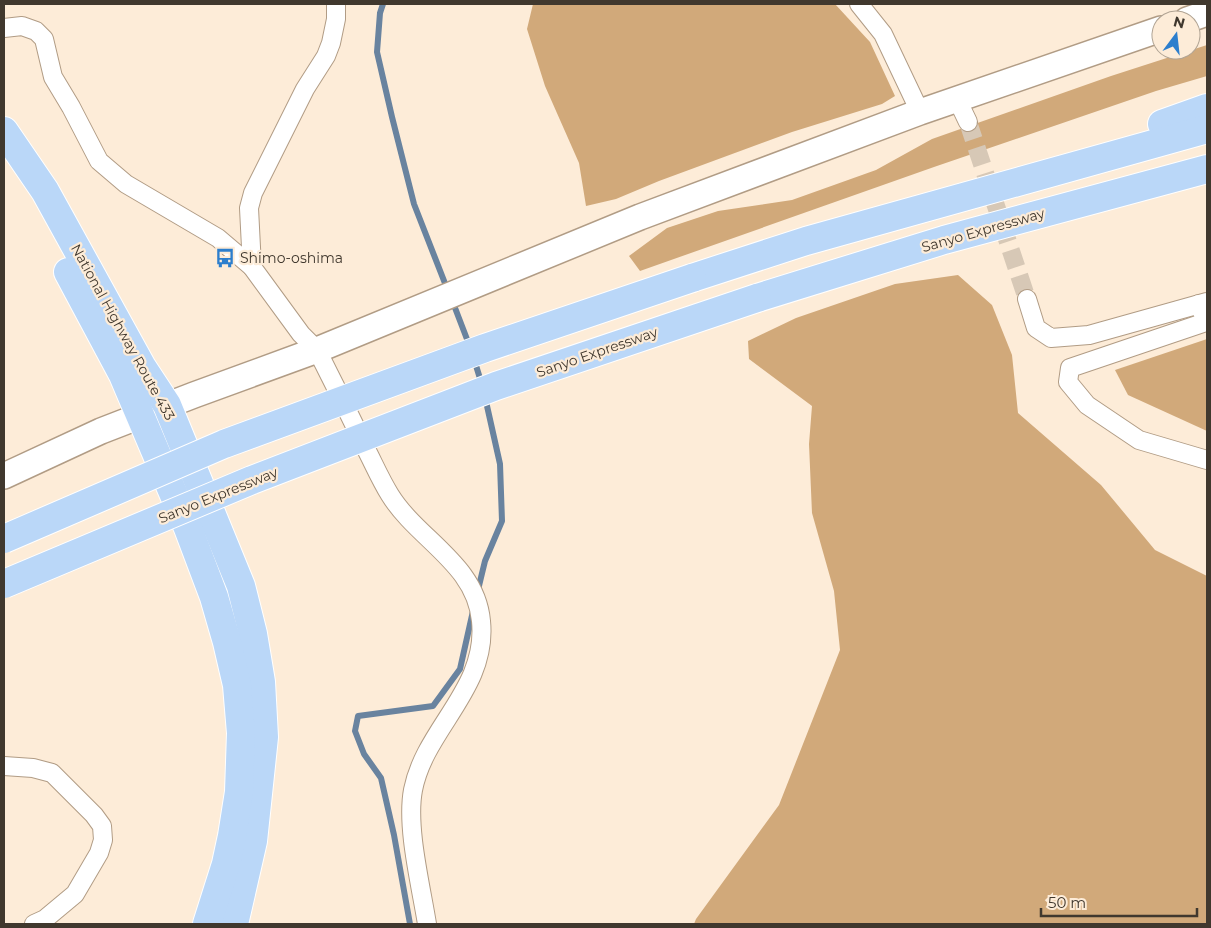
<svg xmlns="http://www.w3.org/2000/svg" width="1211" height="928" viewBox="0 0 1211 928" font-family="Montserrat,sans-serif">
  <rect width="100%" height="100%" fill="#fdecd8"/>
  <g fill="#d1a97a">
    <path d="M533,4h302l35,38 25,54 -13,8 -90,28 -133,49 -43,18 -30,7 -7,-43 -34,-77 -18,-57z"/>
    <path d="M1207,45v31l-51,15 -222,76 -294,104 -11,-15 38,-28 51,-17 74,-11 84,-30 56,-31 179,-63z"/>
    <path d="M958,275l34,30 20,50 6,58 83,72 54,65 52,26v348h-513l2,-5 83,-114 61,-155 -6,-59 -22,-78 -3,-69 3,-38 -63,-47 -1,-18 48,-23 99,-34z"/>
    <path d="M1207,339v92l-79,-36 -13,-25z"/>
  </g>
  <g fill="none" stroke-linecap="round" stroke-linejoin="round">
    <g stroke="#69839f" stroke-width="6">
      <path d="M383,4l-3,9 -3,39 15,65 22,87 34,87"/>
      <path d="M452,300l18,47"/>
      <path d="M474,359l8,26"/>
      <path d="M477,594l8,-33 17,-40 -2,-57 -15,-67"/>
      <path d="M410,924l-16,-89 -13,-57 -17,-24 -9,-23 3,-15 75,-10 27,-37 13,-58"/>
    </g>
    <path stroke="#d7c8b6" stroke-width="18" stroke-dasharray="18 9" stroke-linecap="butt" d="M968,122l59,177"/>
    <defs>
      <g id="street">
        <path d="M336,4v15l-5,24 -5,13 -21,33 -52,104 -4,15 3,59 49,67 16,16c16,32 32,63 47,95 9,17 16,34 26,50 28,45 86,69 91,126 7,68 -56,107 -68,169 -7,37 8,96 14,134"/>
        <path d="M859,4l24,30 37,78"/>
        <path d="M4,28l18,-2 14,5 8,8 9,38 18,30 28,54 27,23 92,54 34,29"/>
        <path d="M957,99l11,23"/>
        <path d="M1027,299l9,29 15,10 38,-3 118,-33"/>
        <path d="M1199,304l7,18 -136,46 -2,14 19,23 52,35 68,20"/>
        <path d="M4,766l29,2 19,5 42,42 8,11 1,14 -4,13 -24,41 -30,25 -11,5"/>
      </g>
      <g id="secondary">
        <path d="M1187,20l20,-7"/>
        <path d="M4,476l97,-45 93,-36 123,-45 323,-133 280,-105 241,-83"/>
      </g>
      <g id="highway">
        <path d="M1162,124l45,-16"/>
        <path d="M4,131l41,60 97,176 25,38 74,181 12,48 8,48 3,55 -11,104 -19,83"/>
        <path d="M68,272l55,103 65,153 26,69 13,45 10,43 4,48 -2,59 -7,44 -6,28 -19,60"/>
        <path d="M692,278l114,-37 401,-112"/>
        <path d="M757,298l187,-58 263,-71"/>
      </g>
    </defs>
    <use href="#street" stroke="#b19c85" stroke-width="20"/>
    <use href="#secondary" stroke="#b19c85" stroke-width="28"/>
    <use href="#highway" stroke="#fff" stroke-width="30"/>
    <use href="#street" stroke="#fff" stroke-width="18"/>
    <use href="#secondary" stroke="#fff" stroke-width="25"/>
    <use href="#highway" stroke="#bad7f8" stroke-width="28"/>
    <defs>
      <g id="highway-bridge">
        <path d="M4,539l220,-95 261,-96 207,-70"/>
        <path d="M4,584l248,-104 244,-94 261,-88"/>
      </g>
    </defs>
    <use href="#highway-bridge" stroke="#fff" stroke-width="30" stroke-linecap="butt"/>
    <use href="#highway-bridge" stroke="#bad7f8" stroke-width="28"/>
  </g>
  <defs>
    <symbol id="bus-bare" viewBox="-9 -9 18 18"><path d="M-5-6H5V4H4V6H2V4H-2V6H-4V4H-5ZM-3.5-4V0h7V-4ZM-3.5 1.2v1.5H-2V1.2ZM2 1.2v1.5H3.5V1.2Z" fill="#2c7ecd" stroke="#fdecd8" stroke-width="2.5" paint-order="stroke"/></symbol>
  </defs>
  <g fill-rule="evenodd">
    <use href="#bus-bare" x="211" y="244" width="28" height="28"/>
  </g>
  <g text-anchor="middle" dominant-baseline="central" stroke-width="4.5" stroke-linejoin="round" paint-order="stroke">
    <g font-size="14" fill="#40382e" stroke="#fdecd8">
      <text transform="translate(983 230) rotate(-16)">Sanyo Expressway</text>
      <text transform="translate(123 332) rotate(61)">National Highway Route 433</text>
      <text transform="translate(597 352) rotate(-19)">Sanyo Expressway</text>
      <text transform="translate(218 495) rotate(-22)">Sanyo Expressway</text>
    </g>
    <g font-size="14" fill="#40382e" stroke="#fdecd8" text-anchor="start">
      <text x="240" y="258">Shimo-oshima</text>
    </g>
  </g>
  <rect width="1211" height="928" fill="none" stroke="#40382e" stroke-width="10"/>
  <g transform="translate(1176 35) rotate(15)"><circle r="24" fill="#fdecd8" stroke="#b1a494"/>
  <path d="M0-4L9 19L0 12L-9 19Z" fill="#2c7ecd"/>
  <text y="-8" font-size="14" font-weight="bold" text-anchor="middle" fill="#40382e">N</text>
  </g>
  <path d="M1041 908v8h156v-8" fill="none" stroke="#40382e" stroke-width="2.5"/>
  <text x="1048" y="908" font-size="15" fill="#40382e" stroke="#fdecd8" stroke-width="4" paint-order="stroke">50 m</text>
</svg>
